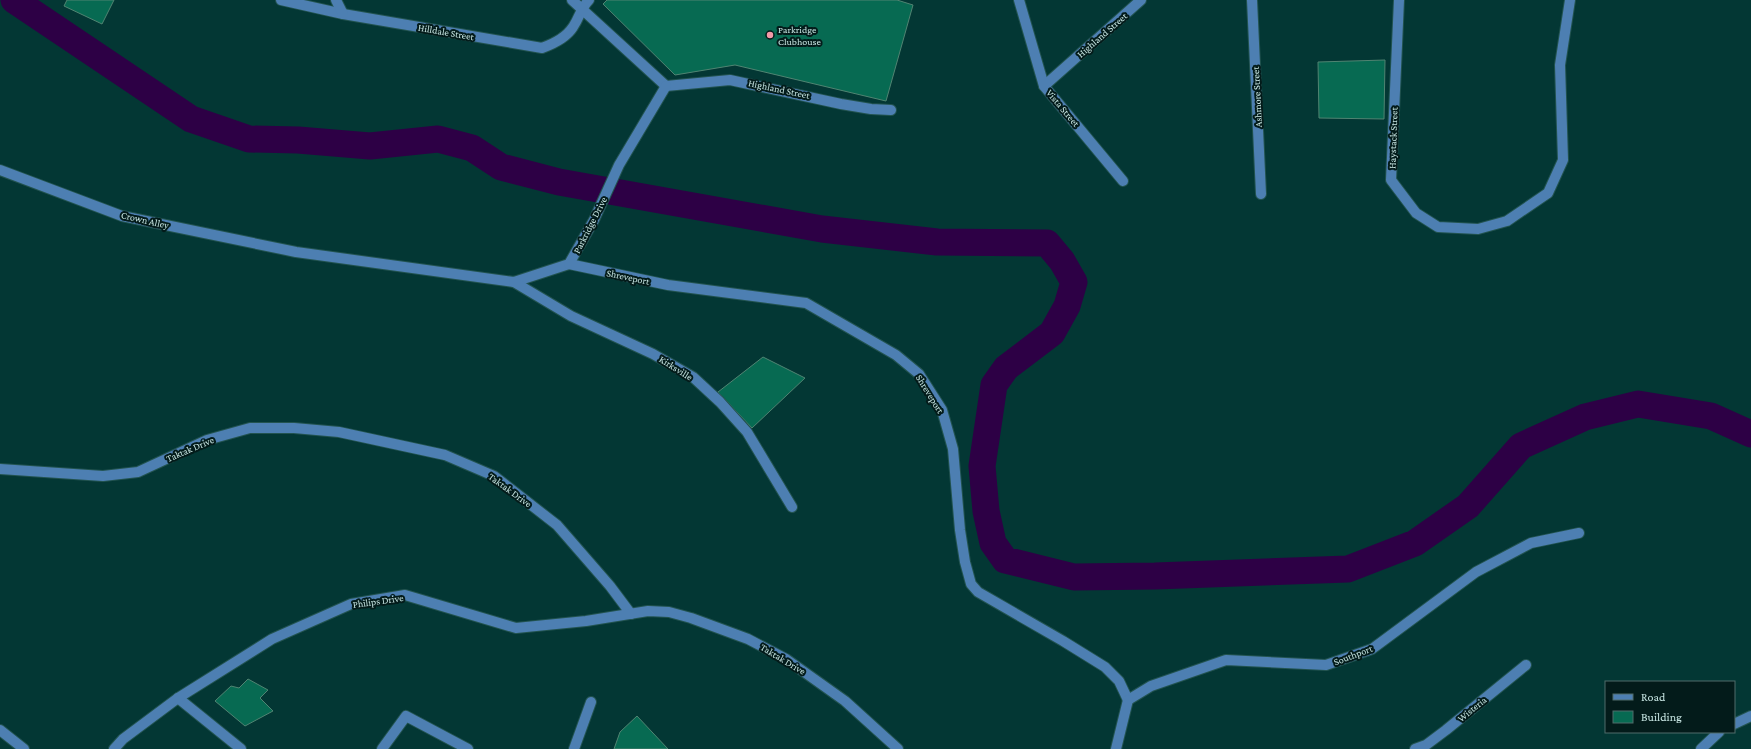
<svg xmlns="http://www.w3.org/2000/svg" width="1751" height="749" viewBox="0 0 1751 749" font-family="'Crimson Pro',serif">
  <rect width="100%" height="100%" fill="#033734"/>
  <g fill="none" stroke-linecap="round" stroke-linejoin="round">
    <path stroke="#2d0045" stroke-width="27" d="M14,0l177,119 58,20 49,1 72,6 68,-7 34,9 29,19 58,15 263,47 115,13 110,1 15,18 12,21 -7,24 -15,27 -46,35 -12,17 -12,81 4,45 7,32 12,17 69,17 81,-1 193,-7 67,-26 53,-37 53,-60 64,-29 53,-13 73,12 40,18"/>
  </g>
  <g fill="#076a52" stroke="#508472">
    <path d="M67,0h47l-12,24 -38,-18z"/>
    <path d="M607,0h290l16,5 -27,96 -151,-36 -60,10 -72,-71z"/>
    <path d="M1385,60l-1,59 -65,-1 -1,-56z"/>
    <path d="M763,357l42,21 -53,50 -34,-36z"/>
    <path d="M248,679l20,11 -8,8 13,13 -28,15 -30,-25 16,-15 8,2z"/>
    <path d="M637,716l31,33h-54l6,-17z"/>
  </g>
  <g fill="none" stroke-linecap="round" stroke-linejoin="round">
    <defs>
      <g id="minor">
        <path d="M281,0l62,14 199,34c11,-4 24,-10 31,-21 7,-10 7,-18 16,-27"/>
        <path d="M336,0l7,14"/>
        <path d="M572,0l94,86"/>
        <path d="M1019,0l25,86 79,95"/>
        <path d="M1252,0l9,194"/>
        <path d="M1399,0l-8,180 25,33 22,14 40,2 29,-8 41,-28 15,-33 -3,-95 10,-65"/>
        <path d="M666,86l64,-6 111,24 30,5 20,1"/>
        <path d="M1044,86l97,-86"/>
        <path d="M0,170l122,46 174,36 218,30 55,-18 25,-44 25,-55 47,-79"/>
        <path d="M569,264l99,21 138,18 90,52 23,19 23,36 11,39 7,81 5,32 6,22 7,8 85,49 42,26 14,14 9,19"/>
        <path d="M514,282l57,34 82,38 40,23 27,25 27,30 45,75"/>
        <path d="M0,469l103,7 35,-4 69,-32 43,-12h44l45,4 106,23 49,21 63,49 53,61 21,28"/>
        <path d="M178,698l63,51"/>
        <path d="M1128,700l23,-14 75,-26 100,5 46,-16 104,-77 55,-29 48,-10"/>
        <path d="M1734,724l17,-8"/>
        <path d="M0,730l24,19"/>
        <path d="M114,749l9,-10 55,-41 94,-59 79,-35 54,-9 111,33 70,-7 62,-10 21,1 22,6 57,21 38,20 59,42 53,48"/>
        <path d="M382,749l24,-33 62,33"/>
        <path d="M574,749l17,-47"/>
        <path d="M1116,749l12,-49"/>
        <path d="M1415,749l11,-4 20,-15 80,-65"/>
        <path d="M1701,749l18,-17"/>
      </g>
    </defs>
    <use href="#minor" stroke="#225350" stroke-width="12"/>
    <use href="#minor" stroke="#4d7fb2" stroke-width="10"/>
  </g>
  <circle fill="#f39aa8" stroke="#031b1a" stroke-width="1.5" cx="770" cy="35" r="4"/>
  <g text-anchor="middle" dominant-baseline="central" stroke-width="4" stroke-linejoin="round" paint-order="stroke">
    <g font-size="10" fill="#c7e5e2" stroke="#031b1a" text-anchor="start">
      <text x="778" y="29">Parkridge<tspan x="778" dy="12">Clubhouse</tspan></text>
    </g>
    <g font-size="10" fill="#c7e5e2" stroke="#031b1a">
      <text transform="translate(446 32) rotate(10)">Hilldale Street</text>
      <text transform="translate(1102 35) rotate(-41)">Highland Street</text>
      <text transform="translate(779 89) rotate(12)">Highland Street</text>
      <text transform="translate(1257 97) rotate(-93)">Ashmore Street</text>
      <text transform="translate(1063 108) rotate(50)">Vista Street</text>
      <text transform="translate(1393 138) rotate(-88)">Haystack Street</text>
      <text transform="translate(145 220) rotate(13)">Crown Alley</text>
      <text transform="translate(590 225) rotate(-63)">Parkridge Drive</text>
      <text transform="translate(628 277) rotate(12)">Shreveport</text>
      <text transform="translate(676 368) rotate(32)">Kirksville</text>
      <text transform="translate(930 394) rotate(58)">Shreveport</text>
      <text transform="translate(190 449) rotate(-23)">Taktak Drive</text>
      <text transform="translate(510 490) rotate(36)">Taktak Drive</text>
      <text transform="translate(378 601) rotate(-8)">Philips Drive</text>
      <text transform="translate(1353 655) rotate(-21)">Southport</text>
      <text transform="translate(783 659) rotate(31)">Taktak Drive</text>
      <text transform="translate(1472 709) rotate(-39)">Wisteria</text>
    </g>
  </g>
  <rect x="1605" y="681" width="130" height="52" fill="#031b1a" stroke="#516c6a"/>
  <rect x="1613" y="694" width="20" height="6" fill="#4d7fb2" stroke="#516c6a"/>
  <text x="1641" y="701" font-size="12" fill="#c7e5e2">Road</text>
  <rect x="1613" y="711" width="20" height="12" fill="#076a52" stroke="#516c6a"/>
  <text x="1641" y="721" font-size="12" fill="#c7e5e2">Building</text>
</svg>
